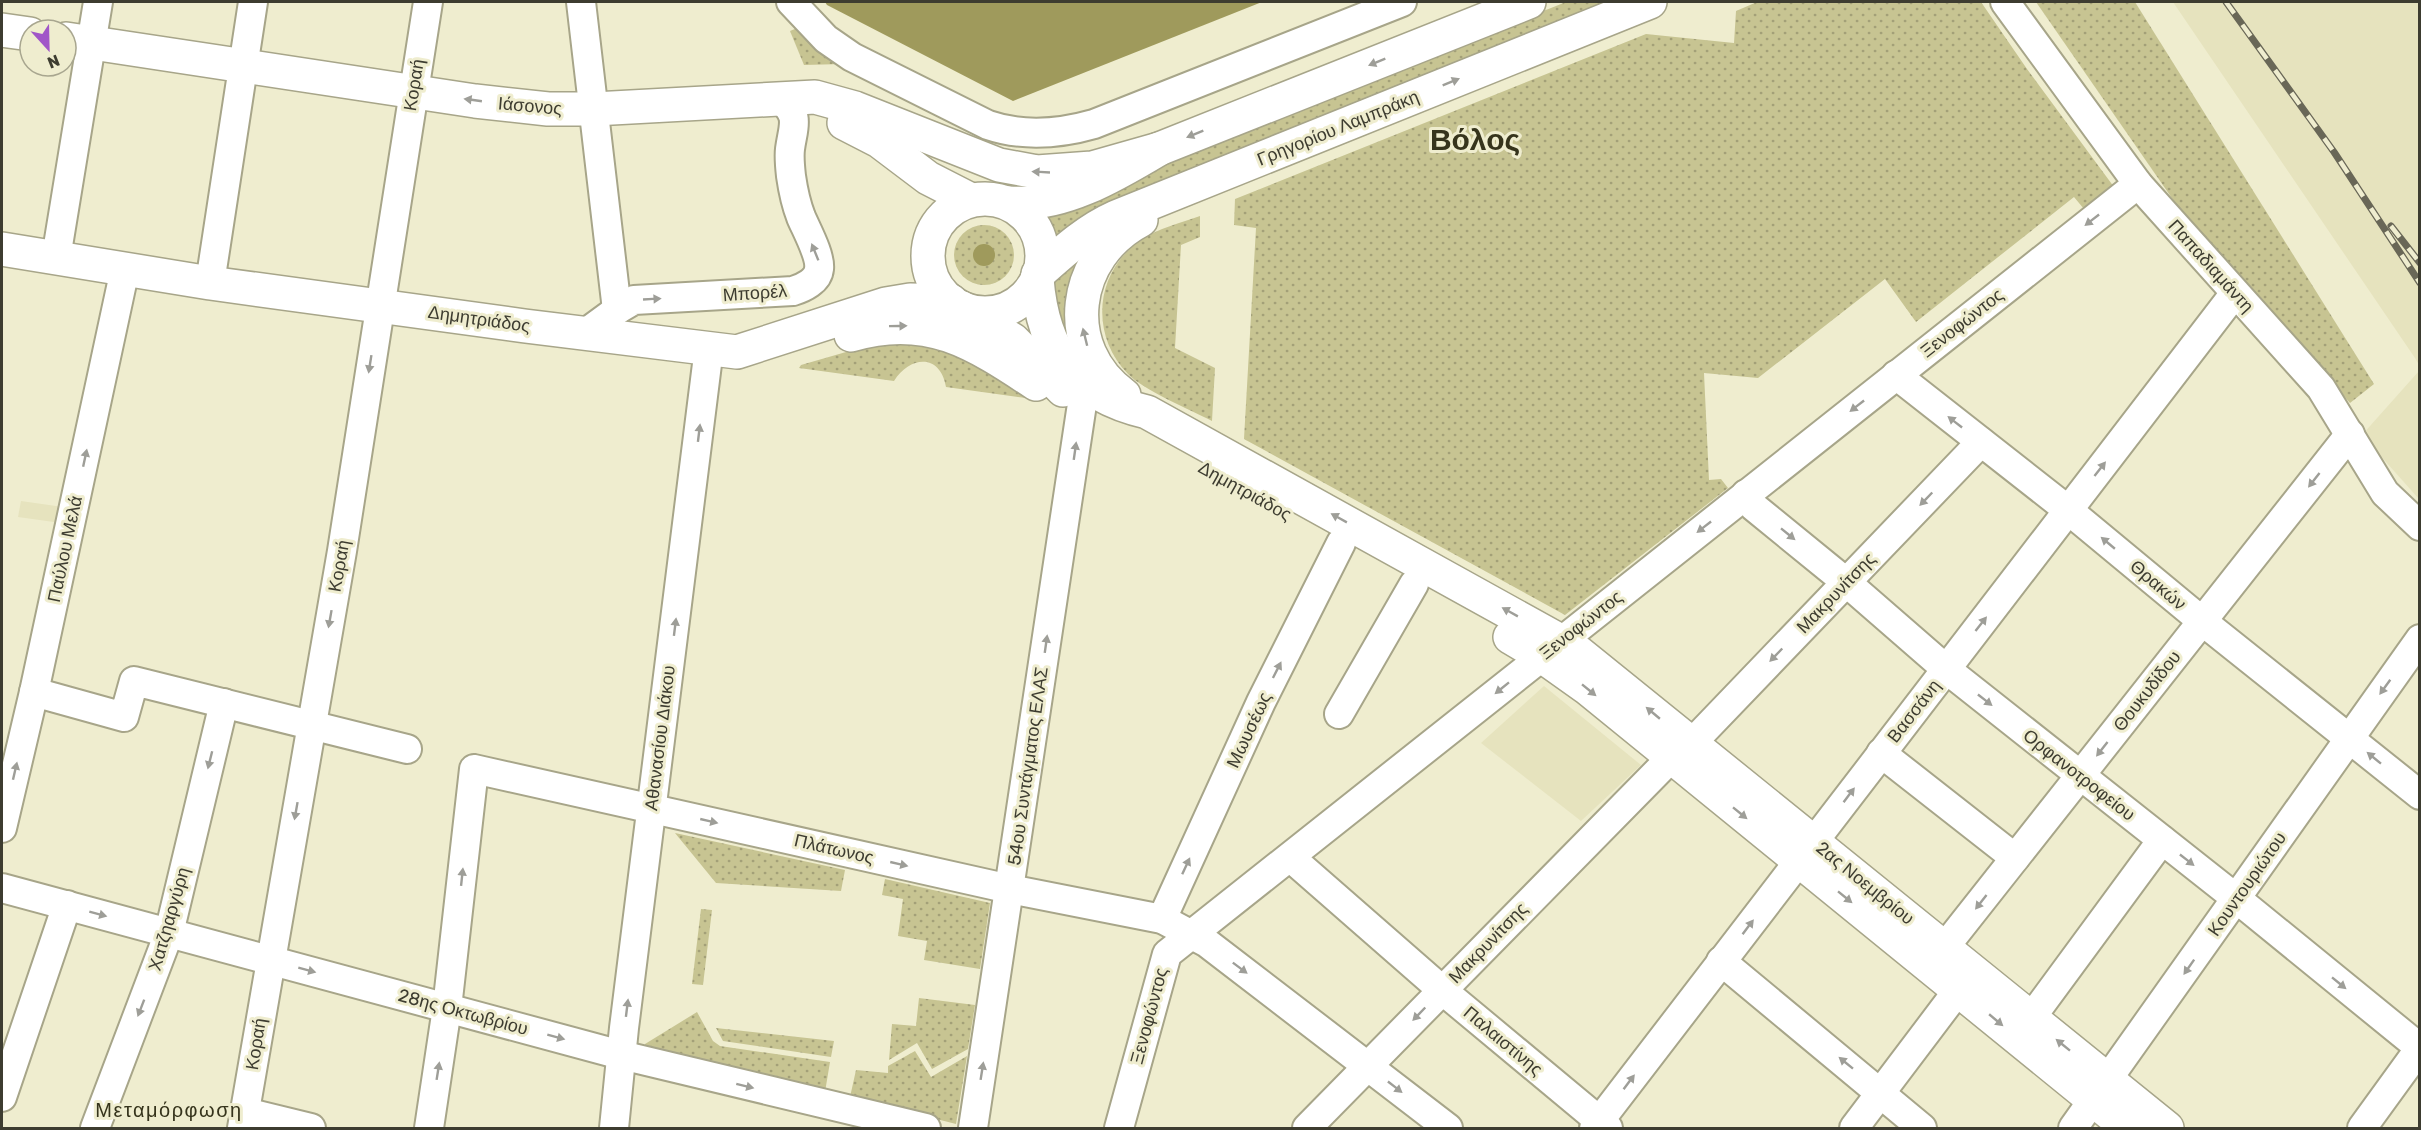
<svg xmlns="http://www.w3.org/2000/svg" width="2421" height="1130" viewBox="0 0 2421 1130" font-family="Rubik,sans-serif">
  <defs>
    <pattern id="grass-dots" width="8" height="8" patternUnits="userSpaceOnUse" patternTransform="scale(1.5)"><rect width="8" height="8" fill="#c7c492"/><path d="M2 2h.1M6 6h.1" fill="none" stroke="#a3a078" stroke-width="1.8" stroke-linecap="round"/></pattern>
  </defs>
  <rect width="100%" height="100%" fill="#efedcf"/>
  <g fill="#e6e3be">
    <path d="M2173,2h246v363l-4,-7z"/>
    <path d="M2419,371v128l-57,-64z"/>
    <path d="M21,501l42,6 -2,16 -43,-6z"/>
    <path d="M1544,686l97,79 -60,56 -100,-78z"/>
  </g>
  <g fill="url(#grass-dots)">
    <path d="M1566,2h40l-493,199 -56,38 -13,-29z"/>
    <path d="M1757,2h224l46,67 87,118 -30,22 -10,-12 -158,125 -31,-43 -127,99 -54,-5 5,107 12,-1 7,9 -163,127 -321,-176 12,-211 -22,-3 1,-26 411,-165 88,9 2,-32z"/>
    <path d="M2036,2h99l239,382 -24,19 -174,-199z"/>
    <path d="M802,26l41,38 -39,1 -14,-34z"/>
    <path d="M1200,216v21l-19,8 -6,103 40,20 -3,53c-21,-11 -69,-31 -84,-47 -39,-40 -33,-103 13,-134 17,-12 40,-17 59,-24z"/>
    <circle cx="984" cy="255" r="30"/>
    <path d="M1088,250v119l-27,-29 -7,-55 8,-13z"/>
    <path d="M898,337l55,14 74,45 -1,2 -80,-11c-6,-34 -36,-31 -52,-6l-95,-13 2,-3z"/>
    <path d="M675,833l170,37 -4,21 -125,-8z"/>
    <path d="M885,879l105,24 -10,66 -56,-9 3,-19 -29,-5 5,-37 -21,-4z"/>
    <path d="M701,909l11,1 -9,75 -11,-1z"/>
    <path d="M919,998l56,7 -7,44 -36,20 -15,-26 -28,17 3,-36 24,2z"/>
    <path d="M697,1012l16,29 7,5 110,16 -5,30 -180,-45v-3z"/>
    <path d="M716,1028l118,13 -3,16 -108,-16z"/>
    <path d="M915,1051l16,26 36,-21 -11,68 -106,-27 6,-27 32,3v-7z"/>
  </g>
  <g fill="#9f9a5c">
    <path d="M825,2h437l-249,99 -186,-96z"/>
    <circle cx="984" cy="255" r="11"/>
  </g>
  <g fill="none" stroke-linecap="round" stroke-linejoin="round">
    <defs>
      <g id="minor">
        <path d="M581,2l36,308"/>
        <path d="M791,2l35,37 26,18 136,68c35,12 71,9 106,-1l308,-122"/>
        <path d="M2005,2l133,182 183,204 64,105 35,33"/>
        <path d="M56,258l42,-256"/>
        <path d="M210,283l43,-281"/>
        <path d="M582,333l5,-1 30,-22 17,-10 159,-9c10,-3 25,-10 26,-22 2,-13 -13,-40 -18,-52 -5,-13 -8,-27 -10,-41 -1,-9 -2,-19 -1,-27 3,-23 11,-33 -10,-50"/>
        <path d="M1896,375l172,135 134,111 218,174"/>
        <path d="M1746,494l8,13 92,75 100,87 291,230 183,149"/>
        <path d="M34,692l90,25 10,-36 273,68"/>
        <path d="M1339,714l75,-130"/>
        <path d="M1691,744l290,-302"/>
        <path d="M1881,753l134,105"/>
        <path d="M2,828l32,-136 91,-423"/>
        <path d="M1291,858l151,132 166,138"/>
        <path d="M2,888l619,167 305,73"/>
        <path d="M1162,919l99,-217 80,-159"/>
        <path d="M1944,948l406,-514"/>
        <path d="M1721,961l201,167"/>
        <path d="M2031,1018l131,-178"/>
        <path d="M2,1097l65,-192"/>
        <path d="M245,1112l66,16"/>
        <path d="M95,1128l74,-195 55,-230"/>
        <path d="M242,1128l100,-577 86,-549"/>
        <path d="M429,1128l18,-120 27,-239 536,120 152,30 45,24 241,185"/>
        <path d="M614,1128l10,-100 85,-680"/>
        <path d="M973,1128l109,-724"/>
        <path d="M1119,1128l48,-174 971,-770"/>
        <path d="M1307,1128l364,-370"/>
        <path d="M1594,1128l641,-835"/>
        <path d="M1854,1128l105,-139"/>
        <path d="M2073,1128l347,-489"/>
        <path d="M2362,1128l58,-80"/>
      </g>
      <g id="major">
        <path d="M2,30l28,4"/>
        <path d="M66,39l409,62 73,8h46l221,-12 40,11 144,57 38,7 55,-4 67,-19"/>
        <path d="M844,123l35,18 49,37 43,22"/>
        <circle cx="985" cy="256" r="57"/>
        <path d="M1008,203c54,4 106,-27 151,-54l370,-147"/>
        <path d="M2,249l208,34 315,43 212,26 149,-48 24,-4 41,1"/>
        <path d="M1038,274c25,-22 47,-43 78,-57l534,-215"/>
        <path d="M1037,279c6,73 37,116 110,133l426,236 594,480"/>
        <path d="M962,308l51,32 50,50"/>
        <path d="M851,335c76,-23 123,8 185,49"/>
        <path d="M1124,395c-65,-47 -52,-139 17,-175"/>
        <path d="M1510,637l32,19 45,32 541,440"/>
      </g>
    </defs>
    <use href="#minor" stroke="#a7a589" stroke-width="32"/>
    <use href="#major" stroke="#a7a589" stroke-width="36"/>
    <use href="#minor" stroke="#fff" stroke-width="28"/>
    <use href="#major" stroke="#fff" stroke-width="33"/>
    <defs>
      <g id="rail">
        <path d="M2226,2l108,150 86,131"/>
        <path d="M2391,226l29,37"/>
      </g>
    </defs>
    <use href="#rail" stroke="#696757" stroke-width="7"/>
    <use href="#rail" stroke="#efedcf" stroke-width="4.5" stroke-dasharray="14" stroke-linecap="butt"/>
  </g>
  <defs><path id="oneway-solid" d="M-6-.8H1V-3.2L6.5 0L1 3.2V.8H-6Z" transform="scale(1.5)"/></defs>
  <g fill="#9e9e98">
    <use href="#oneway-solid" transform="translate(1377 62) rotate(158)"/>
    <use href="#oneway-solid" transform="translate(1451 82) rotate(-22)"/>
    <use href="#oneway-solid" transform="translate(473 100) rotate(-172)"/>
    <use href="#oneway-solid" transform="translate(1195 134) rotate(158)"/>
    <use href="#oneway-solid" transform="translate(1041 172) rotate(-177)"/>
    <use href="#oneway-solid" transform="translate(2092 220) rotate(142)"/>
    <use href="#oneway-solid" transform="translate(815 252) rotate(-112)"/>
    <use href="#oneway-solid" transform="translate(652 299) rotate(-3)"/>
    <use href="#oneway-solid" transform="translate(898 326) rotate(-1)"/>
    <use href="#oneway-solid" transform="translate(1085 337) rotate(-104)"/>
    <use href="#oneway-solid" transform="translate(370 364) rotate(99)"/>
    <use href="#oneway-solid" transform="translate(1857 406) rotate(142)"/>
    <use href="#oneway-solid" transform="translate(1955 422) rotate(-142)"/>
    <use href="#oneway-solid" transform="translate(699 433) rotate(-83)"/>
    <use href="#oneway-solid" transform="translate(1075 451) rotate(-82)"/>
    <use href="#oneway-solid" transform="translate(85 458) rotate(-78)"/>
    <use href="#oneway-solid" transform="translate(2100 469) rotate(-52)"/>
    <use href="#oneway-solid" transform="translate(2314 480) rotate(128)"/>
    <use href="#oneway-solid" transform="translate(1926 499) rotate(134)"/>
    <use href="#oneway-solid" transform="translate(1339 518) rotate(-151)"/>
    <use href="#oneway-solid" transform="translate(1704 527) rotate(142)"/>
    <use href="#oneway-solid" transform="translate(1788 534) rotate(39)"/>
    <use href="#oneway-solid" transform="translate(2108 543) rotate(-140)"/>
    <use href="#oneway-solid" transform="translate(1510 612) rotate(-151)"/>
    <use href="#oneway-solid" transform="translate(330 619) rotate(100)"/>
    <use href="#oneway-solid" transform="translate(1981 624) rotate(-52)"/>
    <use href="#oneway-solid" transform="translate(675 627) rotate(-83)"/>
    <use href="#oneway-solid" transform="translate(1046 644) rotate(-82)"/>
    <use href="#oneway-solid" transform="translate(1776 655) rotate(134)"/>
    <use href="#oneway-solid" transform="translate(1277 670) rotate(-63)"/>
    <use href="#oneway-solid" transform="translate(2385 687) rotate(126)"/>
    <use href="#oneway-solid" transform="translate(1502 688) rotate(141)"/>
    <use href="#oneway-solid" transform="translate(1589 690) rotate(39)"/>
    <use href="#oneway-solid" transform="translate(1985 700) rotate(38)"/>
    <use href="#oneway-solid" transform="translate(1653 713) rotate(-140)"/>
    <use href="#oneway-solid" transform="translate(2102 749) rotate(128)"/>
    <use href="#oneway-solid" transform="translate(2374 758) rotate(-141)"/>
    <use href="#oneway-solid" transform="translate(210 760) rotate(104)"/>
    <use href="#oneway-solid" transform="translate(15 771) rotate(-77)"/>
    <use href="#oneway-solid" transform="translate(1849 795) rotate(-53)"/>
    <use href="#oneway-solid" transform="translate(296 811) rotate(100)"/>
    <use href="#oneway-solid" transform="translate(1740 813) rotate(39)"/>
    <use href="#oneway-solid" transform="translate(709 821) rotate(13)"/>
    <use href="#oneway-solid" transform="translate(2187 860) rotate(38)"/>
    <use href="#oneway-solid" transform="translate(899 864) rotate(13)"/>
    <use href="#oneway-solid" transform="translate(1186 866) rotate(-65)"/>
    <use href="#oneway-solid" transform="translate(462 877) rotate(-84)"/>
    <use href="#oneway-solid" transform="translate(1845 897) rotate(39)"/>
    <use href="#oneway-solid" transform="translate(1981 902) rotate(128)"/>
    <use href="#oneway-solid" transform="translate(98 914) rotate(15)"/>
    <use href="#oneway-solid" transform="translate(1748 927) rotate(-53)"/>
    <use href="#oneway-solid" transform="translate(2189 967) rotate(125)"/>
    <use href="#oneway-solid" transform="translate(1240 968) rotate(37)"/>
    <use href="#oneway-solid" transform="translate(307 970) rotate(15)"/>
    <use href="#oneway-solid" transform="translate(2339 983) rotate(39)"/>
    <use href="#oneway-solid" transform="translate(141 1008) rotate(111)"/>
    <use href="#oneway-solid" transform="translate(627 1008) rotate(-83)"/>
    <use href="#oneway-solid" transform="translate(1419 1014) rotate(134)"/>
    <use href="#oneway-solid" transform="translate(1996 1020) rotate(40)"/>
    <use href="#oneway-solid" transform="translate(556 1037) rotate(15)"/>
    <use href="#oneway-solid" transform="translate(2063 1045) rotate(-141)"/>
    <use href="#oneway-solid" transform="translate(1846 1063) rotate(-141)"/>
    <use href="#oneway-solid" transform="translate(438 1071) rotate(-81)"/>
    <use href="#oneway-solid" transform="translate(982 1071) rotate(-81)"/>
    <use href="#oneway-solid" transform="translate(1629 1082) rotate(-53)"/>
    <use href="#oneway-solid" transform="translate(745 1086) rotate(14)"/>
    <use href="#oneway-solid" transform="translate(1395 1087) rotate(38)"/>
  </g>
  <g text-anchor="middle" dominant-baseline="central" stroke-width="6" stroke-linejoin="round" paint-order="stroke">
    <g font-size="18" fill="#3d3c30" stroke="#efedcf">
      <text transform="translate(414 85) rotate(-81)">Κοραή</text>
      <text transform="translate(530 106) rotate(5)">Ιάσονος</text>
      <text transform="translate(1338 128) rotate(-22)">Γρηγορίου Λαμπράκη</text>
      <text transform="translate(2211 266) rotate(48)">Παπαδιαμάντη</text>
      <text transform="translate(755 293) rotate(-4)">Μπορέλ</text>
      <text transform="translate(479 319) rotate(8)">Δημητριάδος</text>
      <text transform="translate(1962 323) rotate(-38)">Ξενοφώντος</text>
      <text transform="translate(1245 491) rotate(29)">Δημητριάδος</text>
      <text transform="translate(65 549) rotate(-78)">Παύλου Μελά</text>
      <text transform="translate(339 566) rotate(-80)">Κοραή</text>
      <text transform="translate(2158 585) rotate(40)">Θρακών</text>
      <text transform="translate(1836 593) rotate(-46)">Μακρυνίτσης</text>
      <text transform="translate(1581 625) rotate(-38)">Ξενοφώντος</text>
      <text transform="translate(2147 691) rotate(-52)">Θουκυδίδου</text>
      <text transform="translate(1914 711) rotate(-52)">Βασσάνη</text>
      <text transform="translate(1249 730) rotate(-65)">Μωυσέως</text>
      <text transform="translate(660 738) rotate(-83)">Αθανασίου Διάκου</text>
      <text transform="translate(1028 766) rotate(-82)">54ου Συντάγματος ΕΛΑΣ</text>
      <text transform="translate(2079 775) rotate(38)">Ορφανοτροφείου</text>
      <text transform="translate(834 849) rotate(13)">Πλάτωνος</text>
      <text transform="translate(1865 883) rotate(39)">2ας Νοεμβρίου</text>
      <text transform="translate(2247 884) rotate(-55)">Κουντουριώτου</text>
      <text transform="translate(169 919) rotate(-74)">Χατζηαργύρη</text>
      <text transform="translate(1488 943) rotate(-46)">Μακρυνίτσης</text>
      <text transform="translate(463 1012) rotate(15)">28ης Οκτωβρίου</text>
      <text transform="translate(1149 1016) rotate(-75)">Ξενοφώντος</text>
      <text transform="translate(1503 1041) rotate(40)">Παλαιστίνης</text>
      <text transform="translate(256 1044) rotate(-81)">Κοραή</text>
    </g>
    <g font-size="20" letter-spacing="1.5" fill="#36341c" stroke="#efedcf">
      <text x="169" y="1110">Μεταμόρφωση</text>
    </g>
    <g font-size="30" font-weight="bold" fill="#36341c" stroke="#efedcf">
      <text x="1475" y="140">Βόλος</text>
    </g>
  </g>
  <rect width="2421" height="1130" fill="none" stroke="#3d3c30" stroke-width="6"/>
  <g transform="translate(48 48) rotate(158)"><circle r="28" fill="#efedcf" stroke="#a8a68f" stroke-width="1.5"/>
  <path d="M0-4.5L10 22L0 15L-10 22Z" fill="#a156c8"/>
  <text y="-9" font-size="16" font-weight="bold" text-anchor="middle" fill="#3d3c30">N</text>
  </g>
</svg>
